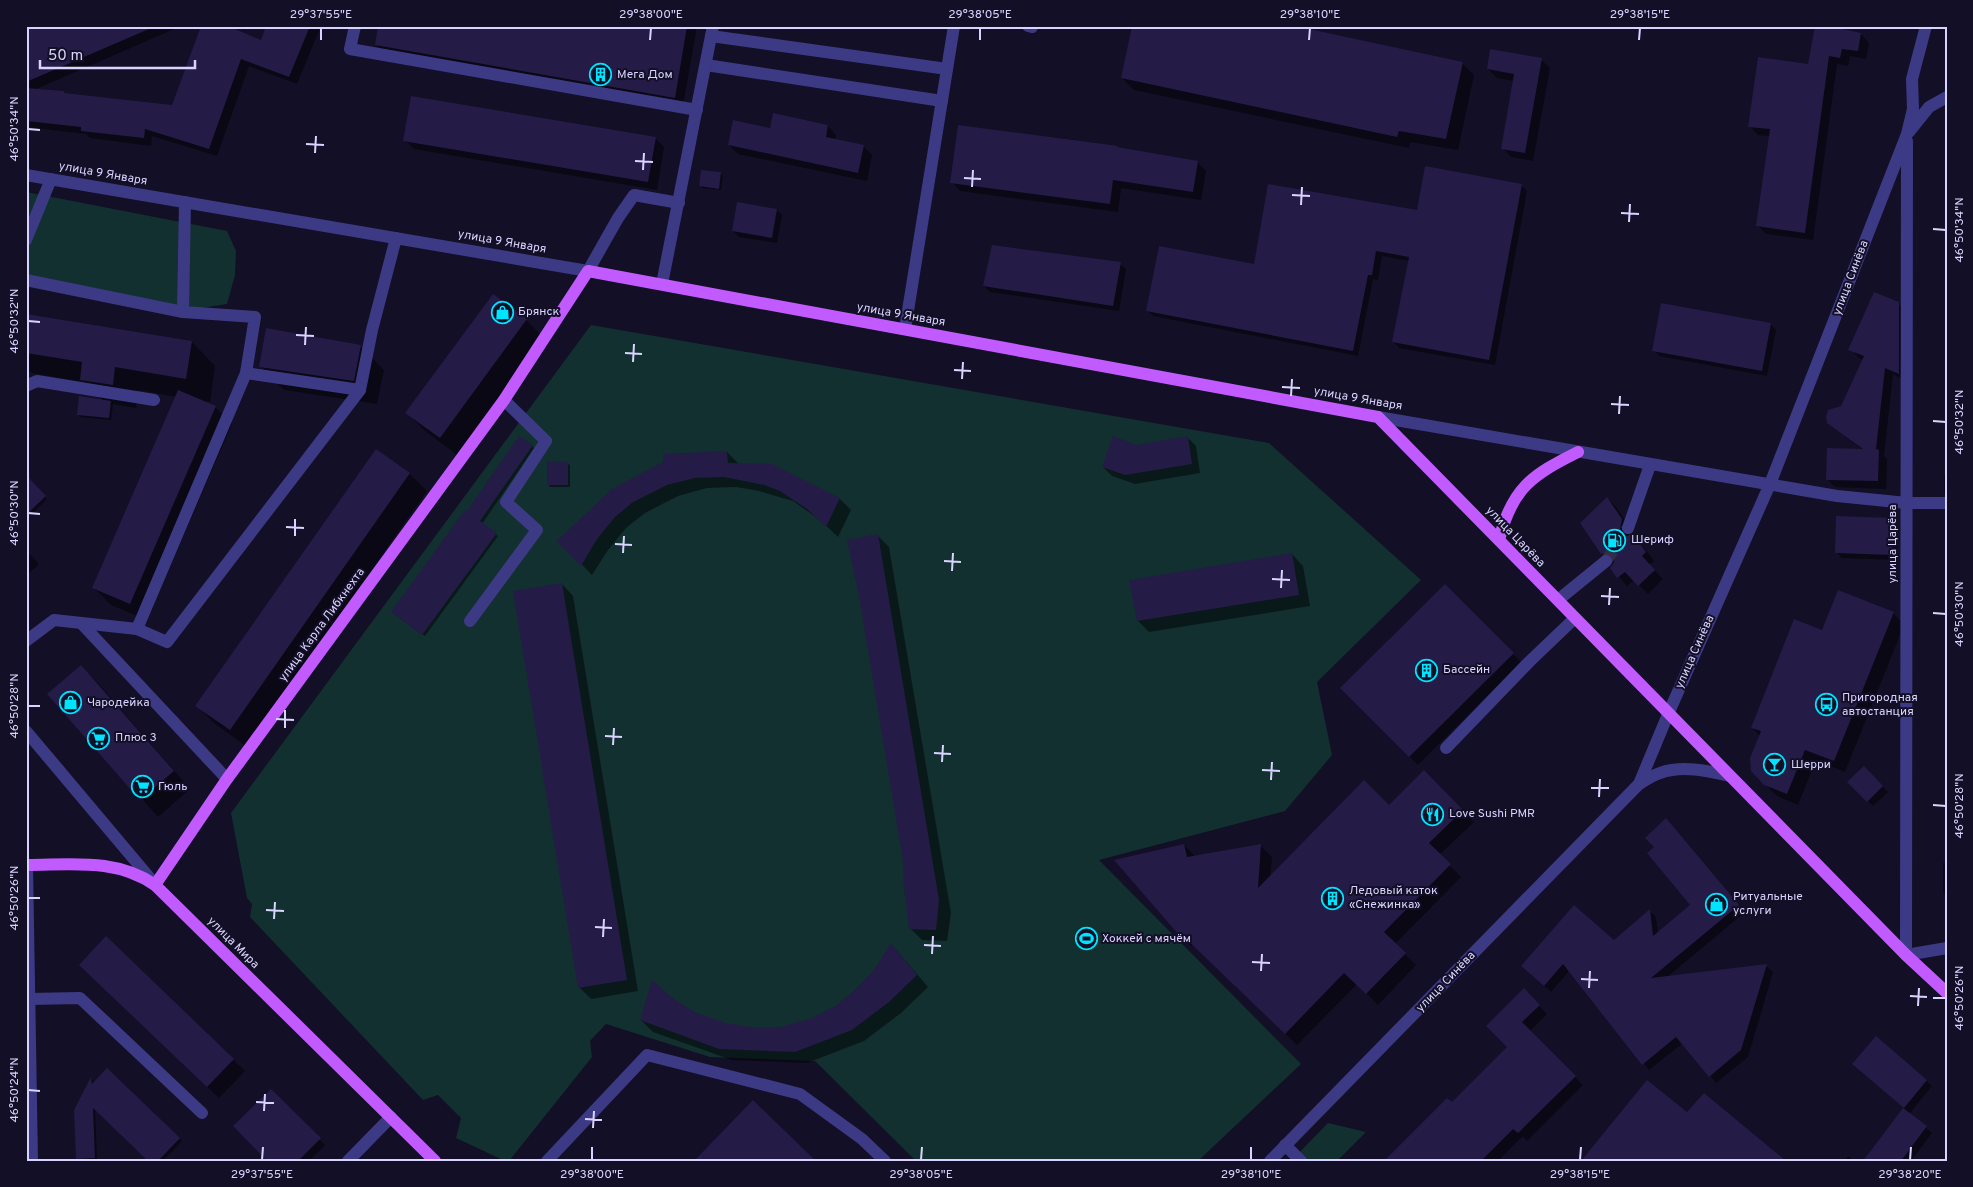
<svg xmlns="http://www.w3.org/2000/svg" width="1973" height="1187" viewBox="0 0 1973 1187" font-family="Overpass,sans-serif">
  <rect width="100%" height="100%" fill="#130f26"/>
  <g fill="#12302f">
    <path d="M26,192l201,39 9,20 -1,24 -8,29 -31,5 -170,-35z"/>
    <path d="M591,325l678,118 152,137 -104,102 15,73 -47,56 -186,49 202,204 -103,97h-282l-101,-100 -105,-4 -104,-33 -16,17 2,16 -83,104h-4l-49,-23 5,-20 -23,-23 -15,5 -173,-183 2,-13 -5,-6 -16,-85z"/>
    <path d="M1328,1123l38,9 -29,29h-46z"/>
  </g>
  <g fill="#0007">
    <path d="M26,26h155l-147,64 29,2 2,2 108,13 88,-65 7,-16h53l-24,58 -48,-18 -32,90 -65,-20 -1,10 -61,-8 -4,-4 -60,-7z"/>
    <path d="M379,26h318l-14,80 -298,-53 -9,-8z"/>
    <path d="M1822,26l39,8 8,9 -3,16 -16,-3 -2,10 -11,-2 -24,176 -47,-6 -8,-8 12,-90 -12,-1 -8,-9 59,-61z"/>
    <path d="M1541,60l9,8 -17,93 -22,-4 -8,-9 11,-67 -17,-3 -9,-9z"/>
    <path d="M1462,63l12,12 -16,75 -48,-8 -1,6 -275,-58 -12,-12z"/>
    <path d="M828,126l8,9 -1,5 28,6 9,9 -5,26 -129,-27 -9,-9 42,-16z"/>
    <path d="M655,138l9,9 -7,43 -243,-41 -9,-9z"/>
    <path d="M1119,149l78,13 9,9 -5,29 -80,-12 -3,24 -158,-21 -8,-9z"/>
    <path d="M721,174l2,2 -2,14 -18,-2 -3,-3z"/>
    <path d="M1521,185l6,6 -32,174 -96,-17 -5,-6 16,-81 -28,-5 -4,24 -5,-1 -15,77 -205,-40 -6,-6 108,-44 163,-55z"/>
    <path d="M777,210l5,5 -5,28 -38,-6 -6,-6z"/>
    <path d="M1120,264l6,5 -7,42 -129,-19 -6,-6z"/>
    <path d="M493,296l33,24 17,17 -86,118 -33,-25 -17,-17z"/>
    <path d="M1898,303l8,9v69l-13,-7 -9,82 3,3 -1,30 -51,-2 -8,-8 36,-29 -35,-28 13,-15 22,-47 -5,-3 -8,-8z"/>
    <path d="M26,315l166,27 23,24 -5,36 -7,-1 12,6 17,17 -85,196 -36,-15 -17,-17 83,-191 -39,-7 -2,18 -23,-4 -2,16 -31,-3 -2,-3 26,-13 -20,-19 -52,-9 -6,-5z"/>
    <path d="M1770,324l6,6 -9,46 -108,-20 -5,-6z"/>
    <path d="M360,346l24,24 -7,34 -93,-14 -23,-24z"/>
    <path d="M1187,437l9,9 4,27 -65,11 -23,-8 -9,-9z"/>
    <path d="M532,446l2,2 -52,76 16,12 -73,100 -30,-21 72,-102z"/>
    <path d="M376,451l34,23 17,17 -180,256 -33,-24 -17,-17z"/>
    <path d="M727,452l11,11 102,36 11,11 -13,27 -18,-17 -27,-19 -34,-10 -23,-4 -29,1 -29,8 -33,17 -19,15 -18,22 -16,25 -33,-34z"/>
    <path d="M568,463l2,3v21h-20l-2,-3z"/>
    <path d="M1944,475h3v22l-3,-3z"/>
    <path d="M26,477l21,22 -14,14 -7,-8z"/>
    <path d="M1607,498l9,9 15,22 -2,7h4l9,9 12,16 -5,4 14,14 -15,15 -14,-14 -7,6 -15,-18 4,-6 -5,1 -9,-9z"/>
    <path d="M1892,519l6,6 -1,35 -55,-2 -6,-6z"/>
    <path d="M877,535l12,12 62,366 -4,28 -25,-1 -12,-12z"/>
    <path d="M26,550l13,14 -13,12z"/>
    <path d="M1292,554l11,12 7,40 -161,26 -11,-11z"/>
    <path d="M562,584l11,12 65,395 -47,8 -12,-12z"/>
    <path d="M1445,586l76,76 -103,103 -76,-77z"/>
    <path d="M1893,613l11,12 -59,147 -29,-12 -18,45 -21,-9 -12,-12 -5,-48 -8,-8z"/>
    <path d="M80,666l18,17 92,106 -32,28 -109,-123z"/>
    <path d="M1866,770l22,22 -15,14 -24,-24z"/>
    <path d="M1424,772l50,50 -35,33 22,22 -66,67 21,21 -38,40 -21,-21 -60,61 -104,-101 -2,2 -11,-11 -64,-74 68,-16 12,12 64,-12 12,12 -2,21 119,-72z"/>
    <path d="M1672,826l72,87 -78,65 100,-12 7,6 -25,85 -32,26 -33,-40 -34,27 -79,-100 -19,22 -22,-20 85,-31 36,-30 6,6 2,17 34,-29z"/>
    <path d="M1943,863h4v33l-4,-4z"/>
    <path d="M106,938l139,133 -26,27 -127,-122z"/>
    <path d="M892,945l36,42 -27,26 -37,28 -57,22 -75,-3 -79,-28 -12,-12 32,-20 21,14 31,11 24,3h32l30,-8 27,-14 37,-35z"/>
    <path d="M1524,990l23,24 -17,17 53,54 -56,56 -4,-5 -25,25h-102l113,-114z"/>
    <path d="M1876,1038l56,48 -23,28 23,19 -21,28h-15l-19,-17 28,-36 -46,-38z"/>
    <path d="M107,1070l75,71 -19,20h-13l-55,-53 2,52 -18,1 -2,-2 -2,-48 17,-32 2,5z"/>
    <path d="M271,1091l54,54 -16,16h-40z"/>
    <path d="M1848,1156l6,5h-10z"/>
  </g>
  <g fill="#241b47">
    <path d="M26,26h130l-130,56z"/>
    <path d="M201,26h27l33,14 5,-14h44l-21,51 -48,-18 -32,90 -64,-20 -1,9 -63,-7v-4l-55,-6v-33l38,3v2l108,12z"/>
    <path d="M378,26h309l-12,72 -300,-53z"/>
    <path d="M1132,26h163l168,36 -17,77 -47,-8 -2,6 -276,-59z"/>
    <path d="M1815,26h14l32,7 -3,18 -16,-2 -2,9 -11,-2 -24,177 -49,-7 14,-97 -22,-2 10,-70 50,7z"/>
    <path d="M1490,49l52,9 -17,95 -24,-4 13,-75 -27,-5z"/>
    <path d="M411,96l245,41 -8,45 -245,-41z"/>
    <path d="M773,113l55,12 -2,12 38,8 -6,28 -130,-28 5,-25 37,8z"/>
    <path d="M958,125l160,21 -1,1 81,14 -5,31 -80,-12 -3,24 -160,-21z"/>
    <path d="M1425,166l97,18 -33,176 -97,-18 17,-85 -33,-6 -4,24h-4l-15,76 -207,-40 13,-65 95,18 14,-80 149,26z"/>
    <path d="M701,170l20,2 -2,17 -20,-3z"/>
    <path d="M737,202l40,7 -5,29 -40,-7z"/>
    <path d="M992,245l129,17 -8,44 -130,-20z"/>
    <path d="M1874,292l25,10v72l-14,-6 -9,81 3,1 -1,31 -52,-1 1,-32 36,1 -36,-26 -1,-7 2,-6 13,-4 23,-50 -16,-6z"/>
    <path d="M493,294l34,25 -87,119 -35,-25z"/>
    <path d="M1661,303l110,20 -9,48 -110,-20z"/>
    <path d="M26,314l166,27 -6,38 -71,-12 -2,18 -33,-5 2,-18 -56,-9z"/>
    <path d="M266,328l95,17 -7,36 -95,-14z"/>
    <path d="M178,390l38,16 -86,198 -38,-16z"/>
    <path d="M79,396l32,5 -2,17 -32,-3z"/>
    <path d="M519,436l14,9 -53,76 17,12 -75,102 -31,-23 74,-102 2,1z"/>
    <path d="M1113,436l23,9 52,-9 4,28 -67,11 -23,-8z"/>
    <path d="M376,449l34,24 -180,257 -35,-24z"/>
    <path d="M727,451l1,12 44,1 68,34 -14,29 -19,-18 -27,-18 -16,-6 -40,-8 -29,1 -28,7 -34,17 -18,15 -18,22 -16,27 -24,-25 55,-52 51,-27v-8z"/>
    <path d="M547,461l21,1v23h-21z"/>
    <path d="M26,475l20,21 -20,19z"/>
    <path d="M1607,497l15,22 -2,10 2,4 4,3 7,-2 13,18 -4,4 13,14 -17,16 -13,-14 -8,6 -7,-10 4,-5 -1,-7 -5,-3 -7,1 -21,-31z"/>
    <path d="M1836,516l57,2 -1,37 -57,-2z"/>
    <path d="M878,534l61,366 -3,30 -27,-1 -5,-42 -1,-26 -44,-265 -12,-56z"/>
    <path d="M1292,553l7,42 -162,26 -8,-41z"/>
    <path d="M562,583l65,397 -49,8 -65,-397z"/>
    <path d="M1445,584l69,69 -105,104 -69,-69z"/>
    <path d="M1838,590l56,22 -60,149 -29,-11 -18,44 -23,-9 -13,-14 -1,-13 11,-27 -10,-3 43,-109 28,11z"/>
    <path d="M81,665l93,106 -34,29 -93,-106z"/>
    <path d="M1864,766l19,20 -16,16 -20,-20z"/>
    <path d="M1424,770l39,40 -34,33 22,21 -67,68 22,21 -40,41 -22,-21 -59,61 -104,-100 -2,1 -65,-75 70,-16 3,13 74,-13 -3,44 106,-108 25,25z"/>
    <path d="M1666,818l73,87 -88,73 116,-14 -26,86 -32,27 -33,-40 -34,28 -79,-101 -19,22 -23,-20 53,-61 40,35 36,-31 3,27 37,-31 -43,-52 7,-6 -9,-9z"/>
    <path d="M106,936l128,123 -27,28 -128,-122z"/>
    <path d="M891,943l26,32 -28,27 -37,28 -57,22 -76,-3 -79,-29 12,-40 22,19 20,13 32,11 24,4h30l30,-8 27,-14 19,-16 18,-19z"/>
    <path d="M1524,988l16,17 -18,17 54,54 -58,57 -5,-4 -32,32h-97l63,-63 5,4 55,-55 -21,-21z"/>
    <path d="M1876,1036l51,44 -23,28 -52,-44z"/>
    <path d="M107,1068l73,70 -22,23h-10l-55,-53 2,50 -19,1 -2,-49 17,-33 1,7z"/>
    <path d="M1647,1080l40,32 17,-19 82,68h-205z"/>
    <path d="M271,1089l50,49 -23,23h-31l-34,-35z"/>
    <path d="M753,1100l63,61h-122z"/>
    <path d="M1903,1108l24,18 -26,35h-38z"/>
  </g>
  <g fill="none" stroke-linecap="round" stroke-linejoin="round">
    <path stroke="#312d47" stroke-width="12" stroke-dasharray="12 6" stroke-linecap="butt" d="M1606,561l22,-33"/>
    <g stroke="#3d3a85" stroke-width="12">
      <path d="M355,26l-5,23 347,61"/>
      <path d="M1028,26l4,1"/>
      <path d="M711,36l236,33"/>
      <path d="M706,65l236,36"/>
      <path d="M1909,132l20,-25 18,-10"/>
      <path d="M1907,141l-1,814 41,-7"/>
      <path d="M26,175l562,96 30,-53 16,-23 45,8"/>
      <path d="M185,202l-2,110 72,5 -9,56 114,17 12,-60 24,-92"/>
      <path d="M26,240l25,-61"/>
      <path d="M26,280l157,32"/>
      <path d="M662,284l51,-258"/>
      <path d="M905,329l49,-303"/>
      <path d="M26,386l11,-5 117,19"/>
      <path d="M1378,417l459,79 70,7h40"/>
      <path d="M1628,528l22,-63"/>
      <path d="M1558,600l48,-39"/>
      <path d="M470,621l67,-91 -31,-28 40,-61 -42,-41"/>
      <path d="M81,623l146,156"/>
      <path d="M137,629l109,-256"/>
      <path d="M26,641l28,-21 83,9 30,13 193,-252"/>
      <path d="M26,731l128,152"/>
      <path d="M1446,748l83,-86 46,-44"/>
      <path d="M1639,784c7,-4 14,-9 21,-11 23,-8 48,-2 70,3"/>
      <path d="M27,865l5,296"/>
      <path d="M29,999l51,-1 122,115"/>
      <path d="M1285,1145l16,16"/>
      <path d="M348,1161l43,-44"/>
      <path d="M547,1161l100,-106 153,39 62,45 23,22"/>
      <path d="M1270,1161l369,-377 30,-72 101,-228 137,-350 6,-25 -1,-30 14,-53"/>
    </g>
    <g stroke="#c25bff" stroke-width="12">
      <path d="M1499,540c13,-52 33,-65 79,-88"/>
      <path d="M26,865c46,0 90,-7 129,20l280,276"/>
      <path d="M155,885l72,-106 277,-379 84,-129 790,146 528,538 41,38"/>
    </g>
  </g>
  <path fill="none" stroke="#d9d4ff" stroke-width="2" d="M321,40v-12M650,40l1,-12M980,40v-12M1309,40l1,-12M1639,40l1,-12M28,129l12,1M306,144l18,1M315,153l1,-17M635,161l18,1M643,170l1,-17M964,178l17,1M972,187l1,-17M1292,195l18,1M1301,205l1,-18M1621,213l18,1M1629,222l1,-18M1933,229l13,1M28,321l12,1M296,335l18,1M305,345l1,-18M625,353l17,1M633,362l1,-18M954,370l17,1M962,379l1,-17M1282,387l18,1M1291,396l1,-17M1611,404l18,1M1619,414l1,-18M1933,421l13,1M28,513l12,1M286,527l18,1M295,536v-17M615,544l17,1M623,553l1,-17M944,561l17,1M952,571l1,-18M1272,579l18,1M1281,588l1,-18M1601,596l18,1M1609,605l1,-17M1933,613l13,1M28,706h12M276,719l18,1M285,728v-18M605,736l17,1M613,745l1,-17M934,753l17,1M942,762l1,-17M1262,770l18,1M1271,780l1,-18M1591,788h18M1599,797l1,-18M1933,805l13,1M28,898h12M266,910l18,1M274,919l1,-17M595,927l17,1M603,937l1,-18M924,945l17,1M932,954l1,-18M1252,962l18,1M1261,971l1,-17M1581,979l17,1M1589,988l1,-17M1910,996l17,1M1933,998h13M1918,1006l1,-18M28,1090l12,1M256,1102l18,1M264,1111l1,-17M585,1119l17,1M593,1128l1,-17M262,1160l1,-13M592,1160v-13M921,1160l1,-13M1251,1160v-13M1580,1160l1,-13M1910,1160l1,-13"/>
  <defs>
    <symbol id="building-ring" viewBox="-11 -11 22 22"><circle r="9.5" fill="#130f26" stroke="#00e5ff" stroke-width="1.5"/><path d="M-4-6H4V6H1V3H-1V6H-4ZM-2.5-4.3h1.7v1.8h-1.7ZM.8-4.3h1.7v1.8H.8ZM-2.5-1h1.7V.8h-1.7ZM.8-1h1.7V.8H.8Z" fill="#00e5ff"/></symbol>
    <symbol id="shop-ring" viewBox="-11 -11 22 22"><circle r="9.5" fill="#130f26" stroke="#00e5ff" stroke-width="1.5"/><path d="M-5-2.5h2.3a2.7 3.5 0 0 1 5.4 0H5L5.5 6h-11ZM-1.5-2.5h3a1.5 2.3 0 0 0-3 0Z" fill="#00e5ff"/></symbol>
    <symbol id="fuel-ring" viewBox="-11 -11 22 22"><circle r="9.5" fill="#130f26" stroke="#00e5ff" stroke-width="1.5"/><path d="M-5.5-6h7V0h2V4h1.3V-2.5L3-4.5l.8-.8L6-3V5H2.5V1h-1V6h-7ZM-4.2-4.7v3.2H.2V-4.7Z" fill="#00e5ff"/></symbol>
    <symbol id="bus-ring" viewBox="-11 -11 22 22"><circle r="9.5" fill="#130f26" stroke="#00e5ff" stroke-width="1.5"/><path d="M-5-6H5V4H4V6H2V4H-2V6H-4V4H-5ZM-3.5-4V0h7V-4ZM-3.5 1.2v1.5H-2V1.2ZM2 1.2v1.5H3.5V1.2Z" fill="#00e5ff"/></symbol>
    <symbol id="supermarket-ring" viewBox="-11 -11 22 22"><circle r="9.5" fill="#130f26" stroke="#00e5ff" stroke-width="1.5"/><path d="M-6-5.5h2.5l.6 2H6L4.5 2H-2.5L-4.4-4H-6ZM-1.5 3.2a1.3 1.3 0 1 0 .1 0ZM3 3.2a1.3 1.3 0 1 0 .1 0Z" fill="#00e5ff"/></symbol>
    <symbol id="bar-ring" viewBox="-11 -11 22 22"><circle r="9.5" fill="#130f26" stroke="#00e5ff" stroke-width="1.5"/><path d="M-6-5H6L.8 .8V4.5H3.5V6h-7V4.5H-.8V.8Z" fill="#00e5ff"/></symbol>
    <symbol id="restaurant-ring" viewBox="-11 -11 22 22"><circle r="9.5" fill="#130f26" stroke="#00e5ff" stroke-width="1.5"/><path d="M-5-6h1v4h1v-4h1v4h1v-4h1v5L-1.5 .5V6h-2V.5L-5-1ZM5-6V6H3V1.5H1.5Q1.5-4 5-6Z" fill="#00e5ff"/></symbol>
    <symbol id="stadium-ring" viewBox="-11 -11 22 22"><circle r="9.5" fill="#130f26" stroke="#00e5ff" stroke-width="1.5"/><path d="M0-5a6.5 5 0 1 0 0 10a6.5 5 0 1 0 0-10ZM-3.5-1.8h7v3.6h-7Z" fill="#00e5ff"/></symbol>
  </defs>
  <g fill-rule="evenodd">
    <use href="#building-ring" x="588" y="62" width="25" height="25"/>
    <use href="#shop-ring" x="490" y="300" width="25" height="25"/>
    <use href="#fuel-ring" x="1602" y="528" width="25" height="25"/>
    <use href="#building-ring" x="1414" y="658" width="25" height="25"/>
    <use href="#shop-ring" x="58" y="690" width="25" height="25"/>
    <use href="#bus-ring" x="1814" y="692" width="25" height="25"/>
    <use href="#supermarket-ring" x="86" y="726" width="25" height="25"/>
    <use href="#bar-ring" x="1762" y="752" width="25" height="25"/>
    <use href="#supermarket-ring" x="130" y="774" width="25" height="25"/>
    <use href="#restaurant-ring" x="1420" y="802" width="25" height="25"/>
    <use href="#building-ring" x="1320" y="886" width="25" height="25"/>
    <use href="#shop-ring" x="1704" y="892" width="25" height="25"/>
    <use href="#stadium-ring" x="1074" y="926" width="25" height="25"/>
  </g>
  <g text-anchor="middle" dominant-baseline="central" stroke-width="4" stroke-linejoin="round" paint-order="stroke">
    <g font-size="12" fill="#d9d4ff" stroke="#130f26" text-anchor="start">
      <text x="617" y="75">Мега Дом</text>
      <text x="518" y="312">Брянск</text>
      <text x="1631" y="540">Шериф</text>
      <text x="1443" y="670">Бассейн</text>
      <text x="1842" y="698">Пригородная<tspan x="1842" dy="14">автостанция</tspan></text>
      <text x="87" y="703">Чародейка</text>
      <text x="115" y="738">Плюс 3</text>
      <text x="1791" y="765">Шерри</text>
      <text x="158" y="787">Гюль</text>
      <text x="1449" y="814">Love Sushi PMR</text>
      <text x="1349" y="891">Ледовый каток<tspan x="1349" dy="14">«Снежинка»</tspan></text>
      <text x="1733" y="897">Ритуальные<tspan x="1733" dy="14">услуги</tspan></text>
      <text x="1102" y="939">Хоккей с мячём</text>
    </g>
    <g font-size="12" fill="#d9d4ff" stroke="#130f26">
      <text transform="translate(103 174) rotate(10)">улица 9 Января</text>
      <text transform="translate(502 242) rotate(10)">улица 9 Января</text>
      <text transform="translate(1851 278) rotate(-69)">улица Синёва</text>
      <text transform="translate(901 315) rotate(10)">улица 9 Января</text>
      <text transform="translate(1358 399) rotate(10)">улица 9 Января</text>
      <text transform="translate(1515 537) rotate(46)">улица Царёва</text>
      <text transform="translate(1893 544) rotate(-90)">улица Царёва</text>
      <text transform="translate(322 625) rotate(-54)">улица Карла Либкнехта</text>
      <text transform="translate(1695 652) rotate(-66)">улица Синёва</text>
      <text transform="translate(233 943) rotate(45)">улица Мира</text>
      <text transform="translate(1446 982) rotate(-46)">улица Синёва</text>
    </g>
  </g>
  <rect width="1973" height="1187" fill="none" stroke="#130f26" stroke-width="55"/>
  <path d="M40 60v8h155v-8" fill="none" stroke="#d9d4ff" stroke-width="2.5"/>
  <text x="48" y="60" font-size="15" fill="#d9d4ff" stroke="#130f26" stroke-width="4" paint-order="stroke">50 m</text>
  <rect x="28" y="28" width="1918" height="1132" fill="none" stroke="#d9d4ff" stroke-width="2"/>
  <g font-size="12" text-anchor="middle" fill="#d9d4ff">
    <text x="321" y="18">29°37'55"E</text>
    <text x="651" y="18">29°38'00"E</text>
    <text x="980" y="18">29°38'05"E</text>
    <text x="1310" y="18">29°38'10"E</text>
    <text x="1640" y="18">29°38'15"E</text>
    <text transform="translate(14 129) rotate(-90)" y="4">46°50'34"N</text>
    <text transform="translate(1959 230) rotate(-90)" y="4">46°50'34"N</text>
    <text transform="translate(14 321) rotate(-90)" y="4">46°50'32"N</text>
    <text transform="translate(1959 422) rotate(-90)" y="4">46°50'32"N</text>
    <text transform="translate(14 513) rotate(-90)" y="4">46°50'30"N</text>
    <text transform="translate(1959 614) rotate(-90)" y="4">46°50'30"N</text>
    <text transform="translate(14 706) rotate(-90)" y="4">46°50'28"N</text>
    <text transform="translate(1959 806) rotate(-90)" y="4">46°50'28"N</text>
    <text transform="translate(14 898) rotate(-90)" y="4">46°50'26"N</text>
    <text transform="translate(1959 998) rotate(-90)" y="4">46°50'26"N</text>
    <text transform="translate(14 1090) rotate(-90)" y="4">46°50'24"N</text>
    <text x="262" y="1178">29°37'55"E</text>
    <text x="592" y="1178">29°38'00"E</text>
    <text x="921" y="1178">29°38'05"E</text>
    <text x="1251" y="1178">29°38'10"E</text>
    <text x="1580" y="1178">29°38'15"E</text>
    <text x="1910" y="1178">29°38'20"E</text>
  </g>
</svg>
